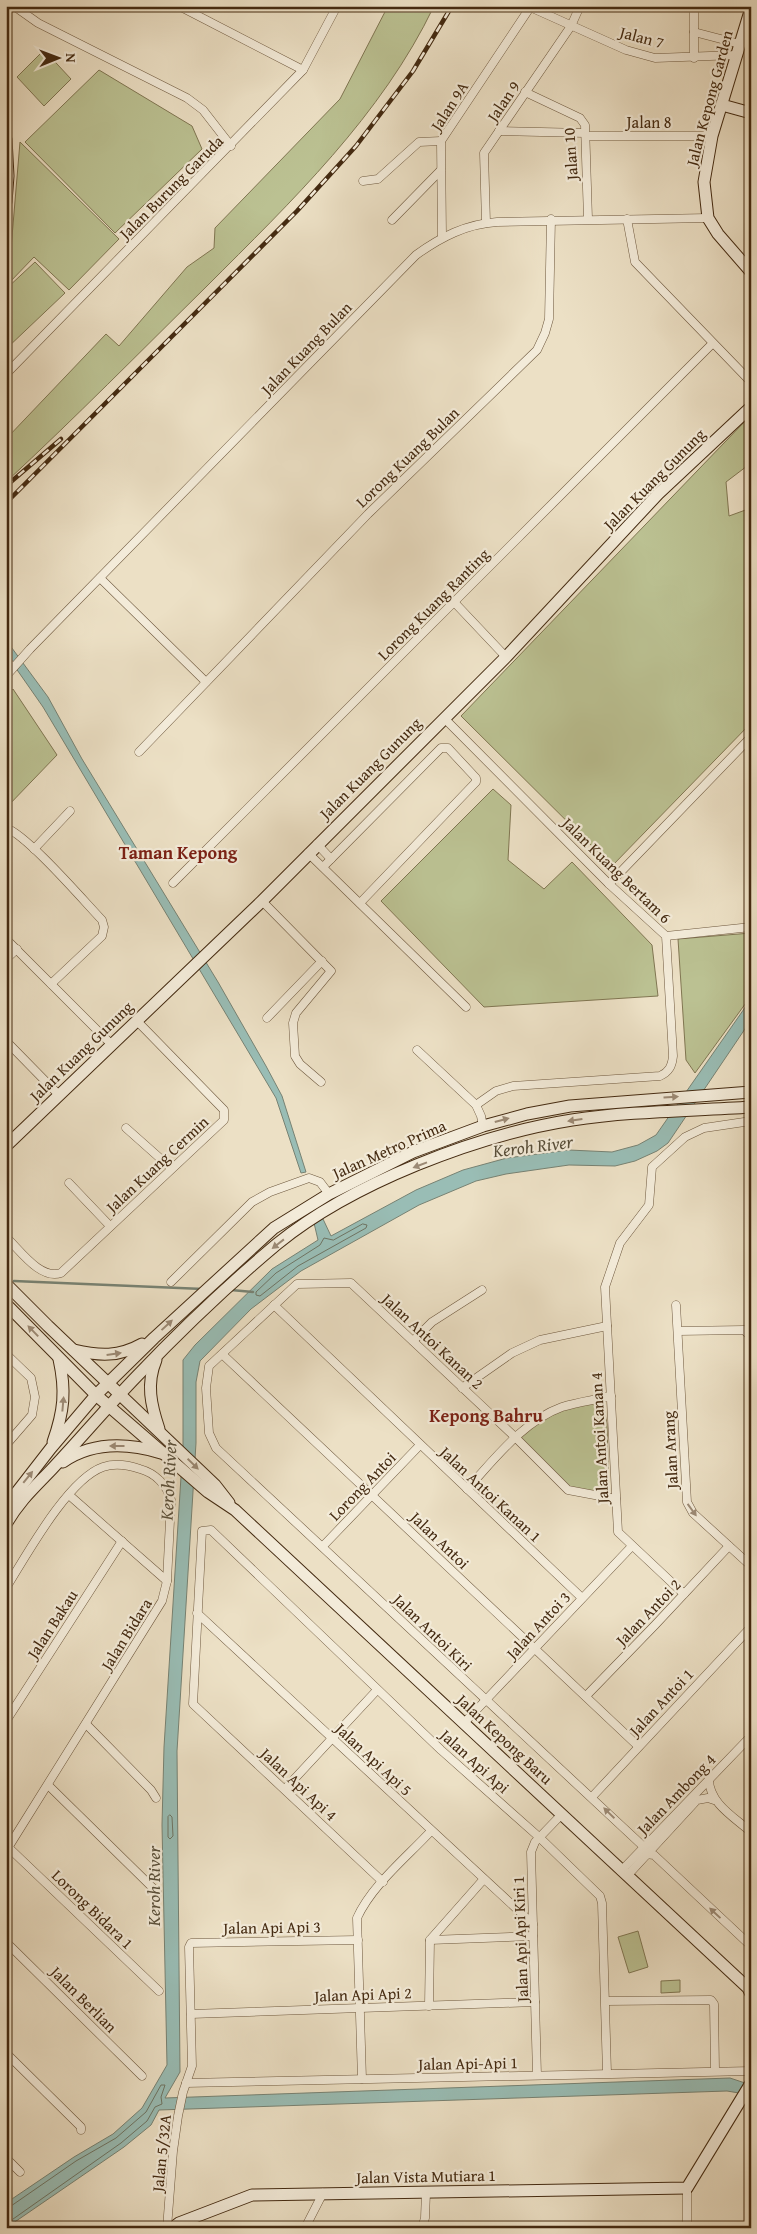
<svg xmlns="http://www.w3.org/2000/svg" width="757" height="2234" viewBox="0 0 757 2234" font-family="'Gentium Book Plus',serif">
  <rect width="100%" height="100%" fill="#ece0c5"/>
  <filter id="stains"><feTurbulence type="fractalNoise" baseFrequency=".004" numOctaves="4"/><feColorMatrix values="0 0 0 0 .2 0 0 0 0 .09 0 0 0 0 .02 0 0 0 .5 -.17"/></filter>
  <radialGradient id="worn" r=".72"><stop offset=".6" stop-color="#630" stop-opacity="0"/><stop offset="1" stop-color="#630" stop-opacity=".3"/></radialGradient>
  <g fill="#bbc192" stroke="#807652">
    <path d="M388,6h46c-52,109 -143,196 -227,280 -67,66 -132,132 -201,196v-43l100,-105 13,12 68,-79 27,-19 1,-20 125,-129z"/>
    <path d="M44,50l27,29 -27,27 -27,-29z"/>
    <path d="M99,70l93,56 10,23 -87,84 -90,-91z"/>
    <path d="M20,142l99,97 -50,51 -35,-33 -26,27z"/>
    <path d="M35,262l30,31 -59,56v-31l5,-5 -5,-5v-19z"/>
    <path d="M751,415v48l-25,19 3,34 22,-8v215l-139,143 -151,-150z"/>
    <path d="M13,689l44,66 -51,53v-112z"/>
    <path d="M493,789l18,16 -3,55 36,29 28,-27 80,83 6,51 -174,11 -103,-106z"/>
    <path d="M751,933v63l-56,77 -9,-13 -8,-121z"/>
    <path d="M602,1398l5,26 2,74 -41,-8 -53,-53 37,-25z"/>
    <path d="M638,1931l10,36 -19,6 -11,-36z"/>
    <path d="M680,1980v12l-19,1v-12z"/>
  </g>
  <g fill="#99bdb5" stroke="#778273">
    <path d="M6,640l42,57 34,62 136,223 48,84 16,30 24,76 -5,1 -25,-75 -233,-391 -37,-53z"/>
    <path d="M751,999v21l-83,123 -11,8 -22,10 -20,5 -46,-1 -63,9 -30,7 -57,24 -118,66 -50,38 -51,52 -4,21v61l-19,308 3,321 -15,26 565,-20 21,7v10l-24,-4 -568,19 -8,15 -27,22 -118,81v-25l68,-46 39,-23 29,-26 25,-43 -5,-240 2,-78 19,-302v-85l12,-15 77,-76 46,-29 -4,-17 9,-4 8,17 85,-46 47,-20 44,-12 62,-8 43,2 26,-7 18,-10z"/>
  </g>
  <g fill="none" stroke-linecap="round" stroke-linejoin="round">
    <g stroke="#6e7463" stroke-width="1">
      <path d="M363,1224l4,1 -1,3 -68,38 -38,30 -4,-1v-3l20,-19 44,-28 4,-7 9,2z"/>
      <path d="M170,1815l2,2 1,19 -3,3 -2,-2v-20z"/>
      <path d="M6,2207l5,-1 65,-45 40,-23 30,-26 15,-27h4l-4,12 1,7 -7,3 -8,14 -26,22 -115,81"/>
    </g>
    <g stroke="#778273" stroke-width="2.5">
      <path d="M14,1281l189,8"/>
      <path d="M231,1290l22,2"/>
    </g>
    <defs>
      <g id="street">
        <path d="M14,6l24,17 149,75 16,12 28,36"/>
        <path d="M179,6l124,64"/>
        <path d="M530,7l96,43 29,8 82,-3"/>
        <path d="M694,32l46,12"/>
        <path d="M694,58v-52"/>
        <path d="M525,92l55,26 5,7 3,94"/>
        <path d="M499,131l86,2"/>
        <path d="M586,136h126"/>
        <path d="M363,181l15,-2 41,-37 22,-1"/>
        <path d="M627,219l8,43 116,120"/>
        <path d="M392,220l49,-50"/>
        <path d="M486,223l-2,-70 87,-127 9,-20"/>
        <path d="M442,237l-1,-96 90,-135"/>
        <path d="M6,374l297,-304 34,-64"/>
        <path d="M100,578l106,104"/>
        <path d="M454,602l52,55"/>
        <path d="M6,659l6,9"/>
        <path d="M6,676l24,-27 386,-394c25,-18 50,-31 81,-33l211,-4"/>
        <path d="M444,718l165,166 57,52 7,120c-1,10 -4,16 -13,20l-147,10 -17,5 -20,14"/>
        <path d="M139,752l229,-238 169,-164 8,-17 4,-14 2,-100"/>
        <path d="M6,828c21,7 77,72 96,92l2,7 -2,9 -51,48"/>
        <path d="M317,844l14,15"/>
        <path d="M34,849l36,-38"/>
        <path d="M308,853l158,154"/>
        <path d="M323,867l118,-119h7l28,30v4l-116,121"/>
        <path d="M173,883l539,-539"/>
        <path d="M609,884l142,-147"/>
        <path d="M262,901l69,70 -35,42 -3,10 2,33 5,8 21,18"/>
        <path d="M666,936l85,-9"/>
        <path d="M6,939l105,105"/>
        <path d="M6,959l11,-10"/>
        <path d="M267,1018l55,-57"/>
        <path d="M6,1041l53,54"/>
        <path d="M417,1050l59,55 5,11 2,10"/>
        <path d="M126,1128l45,40"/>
        <path d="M69,1183l41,43"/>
        <path d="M6,1237c14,13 34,43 55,36l163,-153v-10l-88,-90"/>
        <path d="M171,1282l81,-80 18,-10 39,-14 11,4 9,12"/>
        <path d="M274,1305l308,293"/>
        <path d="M676,1305l11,197 6,11 58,53"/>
        <path d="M678,1331l66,-1 7,7"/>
        <path d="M413,1341l19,-19 50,-32"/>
        <path d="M6,1354l25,24 4,19 -3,18 -26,30"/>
        <path d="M222,1354l416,392"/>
        <path d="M462,1388l50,-35 28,-13 67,-14"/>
        <path d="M467,1489c27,-29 56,-68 95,-82 16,-5 33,-7 49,-11"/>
        <path d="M69,1495l98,86"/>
        <path d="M616,1499l-48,-9 -53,-53 -164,-154 -54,1 -88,82 -3,22 3,45 7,15 428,399"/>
        <path d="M323,1546l97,-101"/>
        <path d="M6,1588c20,-32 62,-109 97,-121 12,-4 25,-2 37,2 15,4 27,16 31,31l-4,81 -5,20 -156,250"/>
        <path d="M684,1594l-66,-62 -13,-245 15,-44 29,-38 3,-38 33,-30 19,-9 47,-7"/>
        <path d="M197,1613l336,311"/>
        <path d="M586,1696l69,-71 74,-79"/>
        <path d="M6,1721l116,-180"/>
        <path d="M464,1723l168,-177"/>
        <path d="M86,1724l65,66 5,8"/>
        <path d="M709,1779c0,24 25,38 42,53"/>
        <path d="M48,1785l109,107"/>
        <path d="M285,1789l92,-99"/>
        <path d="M592,1797l159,-170"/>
        <path d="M8,1847l151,144"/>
        <path d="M646,1854l8,1 97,91"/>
        <path d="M621,1871l130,-135"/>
        <path d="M627,1876l70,-76 11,-2 6,2"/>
        <path d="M383,1882l-190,-178 9,-173 9,-1 230,220 98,87 61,59 2,7 5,170"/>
        <path d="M430,1940l103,-4"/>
        <path d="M6,1942l136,134"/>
        <path d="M606,2001l105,-1 3,4 1,66"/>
        <path d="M429,2006l1,-66 53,-60"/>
        <path d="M191,2014l344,-12"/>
        <path d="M6,2053l75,74v3"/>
        <path d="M537,2075l-6,-223 4,-10 27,-28"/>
        <path d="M362,2079l-5,-161c15,-33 49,-60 74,-87"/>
        <path d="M186,2083l565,-12"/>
        <path d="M6,2158l14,14"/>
        <path d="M167,2228l6,-77 5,-35 5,-24 9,-26 -3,-119 2,-4 167,-3"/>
        <path d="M305,2228l18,-35"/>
        <path d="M422,2228l3,-10 1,-26"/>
        <path d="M687,2228v-40"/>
      </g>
      <g id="secondary">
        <path d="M751,8l-39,128 -8,46 4,36 10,16 33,38"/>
        <path d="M722,105l29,8"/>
        <path d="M6,139l2,37 -2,26"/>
        <path d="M6,1146l256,-245 244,-244 152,-163 93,-87"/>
        <path d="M6,1284l42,42 167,159 14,18"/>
        <path d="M6,1304l90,91 112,97 27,18 513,478 3,6"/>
        <path d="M74,1350c25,6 45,7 68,-6"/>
        <path d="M156,1360c-10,24 -5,45 3,69"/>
        <path d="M53,1442c11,-31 13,-51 6,-83"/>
        <path d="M63,1462c29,-20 65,-19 98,-9"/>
        <path d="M6,1506l45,-58 45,-53 58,-57 120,-110 55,-34 84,-42 70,-26 44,-12 43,-8 181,-14"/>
        <path d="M6,1524c14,-24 28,-36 46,-55 29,-31 56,-63 85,-93 44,-46 91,-91 140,-132 75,-61 200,-109 295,-124 59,-9 119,-9 179,-13"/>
        <path d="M172,2228l7,-5 73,-28 435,-7 64,-105"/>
      </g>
    </defs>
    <use href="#street" stroke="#6e583e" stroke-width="9"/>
    <use href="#secondary" stroke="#442a11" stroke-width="13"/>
    <use href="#street" stroke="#f3ebd9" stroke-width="8"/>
    <use href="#secondary" stroke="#f3ebd9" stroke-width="11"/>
    <defs>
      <g id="rail">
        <path d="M6,486l55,-47"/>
        <path d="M6,503l291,-292 59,-65 57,-75 39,-65"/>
      </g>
    </defs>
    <use href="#rail" stroke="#442a11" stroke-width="4.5"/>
    <use href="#rail" stroke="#f3ebd9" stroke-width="2.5" stroke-dasharray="8" stroke-linecap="butt"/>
  </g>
  <defs><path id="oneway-solid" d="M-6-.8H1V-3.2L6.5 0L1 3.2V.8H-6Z" transform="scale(1.25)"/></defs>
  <g fill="#9c8a75">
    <use href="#oneway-solid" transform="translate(671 1097) rotate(-4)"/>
    <use href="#oneway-solid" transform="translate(502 1120) rotate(-15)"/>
    <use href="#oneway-solid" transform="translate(575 1120) rotate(172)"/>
    <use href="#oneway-solid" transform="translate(420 1165) rotate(159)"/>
    <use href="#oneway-solid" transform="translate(278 1244) rotate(142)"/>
    <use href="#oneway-solid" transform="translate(167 1325) rotate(-43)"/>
    <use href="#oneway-solid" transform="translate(33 1331) rotate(-134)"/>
    <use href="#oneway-solid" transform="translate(114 1354) rotate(-8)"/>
    <use href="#oneway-solid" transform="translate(63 1404) rotate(-85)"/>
    <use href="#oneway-solid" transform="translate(117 1446) rotate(-180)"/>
    <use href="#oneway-solid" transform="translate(193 1464) rotate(44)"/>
    <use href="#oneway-solid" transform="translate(28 1477) rotate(-51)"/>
    <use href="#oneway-solid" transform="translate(692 1510) rotate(54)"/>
    <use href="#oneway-solid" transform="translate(609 1813) rotate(-136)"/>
    <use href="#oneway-solid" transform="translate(715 1913) rotate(-137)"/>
  </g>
  <g text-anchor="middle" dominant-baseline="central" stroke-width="4.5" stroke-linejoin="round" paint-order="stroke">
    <g font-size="16" fill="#442a11" stroke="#f3ebd9">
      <text transform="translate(642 37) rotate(15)">Jalan 7</text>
      <text transform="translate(709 98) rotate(-75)">Jalan Kepong Garden</text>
      <text transform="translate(503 101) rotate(-56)">Jalan 9</text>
      <text transform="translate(449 106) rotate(-57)">Jalan 9A</text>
      <text x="649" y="122">Jalan 8</text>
      <text transform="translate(570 154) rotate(-94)">Jalan 10</text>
      <text transform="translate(171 187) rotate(-45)">Jalan Burung Garuda</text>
      <text transform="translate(306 348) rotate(-46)">Jalan Kuang Bulan</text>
      <text transform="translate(407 457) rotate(-44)">Lorong Kuang Bulan</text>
      <text transform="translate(654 479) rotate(-45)">Jalan Kuang Gunung</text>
      <text transform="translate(433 604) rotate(-45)">Lorong Kuang Ranting</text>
      <text transform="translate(370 768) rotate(-45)">Jalan Kuang Gunung</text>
      <text transform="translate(617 870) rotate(44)">Jalan Kuang Bertam 6</text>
      <text transform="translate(81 1051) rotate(-44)">Jalan Kuang Gunung</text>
      <text transform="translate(389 1149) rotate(-24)">Jalan Metro Prima</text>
      <text transform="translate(157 1164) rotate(-43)">Jalan Kuang Cermin</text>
      <text transform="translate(433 1341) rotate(43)">Jalan Antoi Kanan 2</text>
      <text transform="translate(599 1438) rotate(-93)">Jalan Antoi Kanan 4</text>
      <text transform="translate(670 1450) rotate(-93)">Jalan Arang</text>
      <text transform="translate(362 1486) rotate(-46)">Lorong Antoi</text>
      <text transform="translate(491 1494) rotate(43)">Jalan Antoi Kanan 1</text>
      <text transform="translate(440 1540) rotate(44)">Jalan Antoi</text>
      <text transform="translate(648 1612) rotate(-46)">Jalan Antoi 2</text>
      <text transform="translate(52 1624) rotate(-57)">Jalan Bakau</text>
      <text transform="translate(538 1625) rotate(-47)">Jalan Antoi 3</text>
      <text transform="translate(433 1632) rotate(44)">Jalan Antoi Kiri</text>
      <text transform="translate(126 1634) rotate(-58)">Jalan Bidara</text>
      <text transform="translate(661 1702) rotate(-47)">Jalan Antoi 1</text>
      <text transform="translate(505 1739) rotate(43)">Jalan Kepong Baru</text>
      <text transform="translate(374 1759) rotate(43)">Jalan Api Api 5</text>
      <text transform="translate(475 1761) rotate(42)">Jalan Api Api</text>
      <text transform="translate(299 1784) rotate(43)">Jalan Api Api 4</text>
      <text transform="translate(676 1794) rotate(-46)">Jalan Ambong 4</text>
      <text transform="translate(93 1909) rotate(44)">Lorong Bidara 1</text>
      <text transform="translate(272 1927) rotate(-1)">Jalan Api Api 3</text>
      <text transform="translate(520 1939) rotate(-92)">Jalan Api Api Kiri 1</text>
      <text transform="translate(363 1994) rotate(-2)">Jalan Api Api 2</text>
      <text transform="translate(84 1999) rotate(45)">Jalan Berlian</text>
      <text transform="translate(468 2063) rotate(-1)">Jalan Api-Api 1</text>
      <text transform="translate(161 2153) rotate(-84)">Jalan 5/32A</text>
      <text transform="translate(426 2176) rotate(-1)">Jalan Vista Mutiara 1</text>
    </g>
    <g font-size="18" font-weight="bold" fill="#7a1f14" stroke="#f3ebd9">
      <text x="178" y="852">Taman Kepong</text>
      <text x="486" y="1415">Kepong Bahru</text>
    </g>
    <g font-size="18" font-style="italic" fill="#594f3a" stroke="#f3ebd9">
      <text transform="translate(533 1146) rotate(-7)">Keroh River</text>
      <text transform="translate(168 1480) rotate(-87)">Keroh River</text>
      <text transform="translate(153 1886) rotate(-90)">Keroh River</text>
    </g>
  </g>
  <rect width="757" height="2234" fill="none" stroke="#ece0c5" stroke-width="25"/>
  <rect x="8" y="8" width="742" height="2219" fill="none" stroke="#442a11" stroke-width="2.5"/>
  <rect x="12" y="12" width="732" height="2209" fill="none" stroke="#442a11"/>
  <g transform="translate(58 58) rotate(89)" stroke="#f3ebd9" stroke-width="4" paint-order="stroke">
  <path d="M0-4L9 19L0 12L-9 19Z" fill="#442a11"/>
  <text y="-8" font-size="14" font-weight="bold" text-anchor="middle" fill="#442a11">N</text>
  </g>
  <rect width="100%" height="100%" filter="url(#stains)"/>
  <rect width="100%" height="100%" fill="url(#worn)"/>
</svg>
